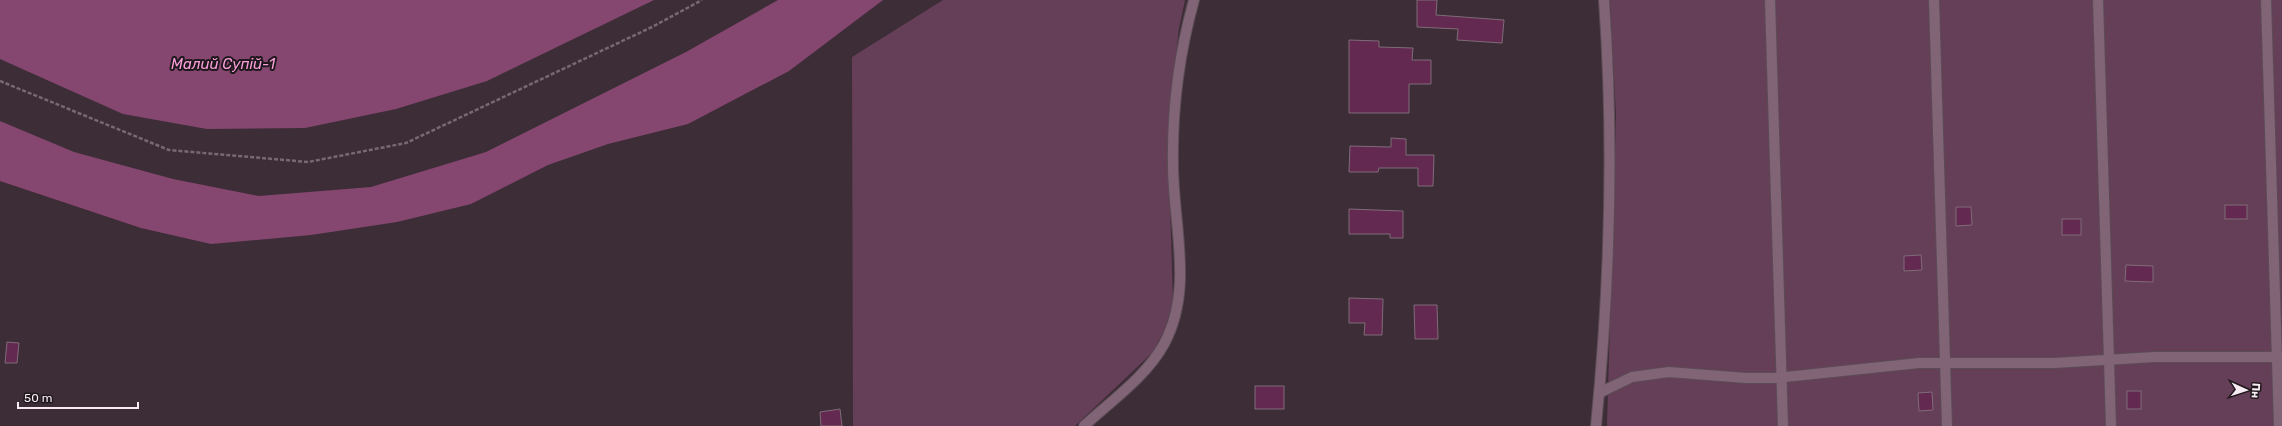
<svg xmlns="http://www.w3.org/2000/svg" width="2282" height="426" viewBox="0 0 2282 426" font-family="Rubik,sans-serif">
  <rect width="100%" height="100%" fill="#3d2d37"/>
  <g fill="#653f57">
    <path d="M943,0h242l-6,28 -11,106 5,169 -9,28 -11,21 -78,74h-222l-1,-369z"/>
    <path d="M1610,0h672v426h-675l9,-310z"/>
  </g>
  <g fill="#854770">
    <path d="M0,0h654l-167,81 -91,28 -91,19 -98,1 -84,-15 -123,-55z"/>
    <path d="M778,0h105l-94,71 -101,53 -80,20 -60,21 -77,39 -74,18 -86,13 -100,9 -70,-16 -141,-47v-60l74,31 99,27 86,17 112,-9 115,-35 200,-100z"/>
  </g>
  <g fill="#642951" stroke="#7f6c78">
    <path d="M1417,0h20l-1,15 68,5 -2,23 -45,-3 1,-11 -41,-2z"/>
    <path d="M1349,40l30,1v6l34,1 -1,12h19v24h-22v29h-60z"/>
    <path d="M1391,138l15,1v16h28l-1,31h-15v-18h-39l-1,4h-29l1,-26 41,1z"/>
    <rect x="2225" y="205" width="22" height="14"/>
    <path d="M1956,207h15l1,18 -16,1z"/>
    <path d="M1349,209l54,2v27h-13v-4h-41z"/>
    <rect x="2062" y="219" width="19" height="16"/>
    <path d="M1921,255l1,15 -18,1v-15z"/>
    <path d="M2126,265l27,1v16l-28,-1z"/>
    <path d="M1349,298l34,1 -1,36h-18l1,-12h-16z"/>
    <path d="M1414,305h23l1,34h-23z"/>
    <path d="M7,342l12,1 -2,20h-12z"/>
    <rect x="1255" y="386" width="29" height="23"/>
    <rect x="2127" y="391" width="14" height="18"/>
    <path d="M1932,392l1,18 -14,1 -1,-18z"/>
    <path d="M840,409l2,17h-21l-1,-14z"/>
  </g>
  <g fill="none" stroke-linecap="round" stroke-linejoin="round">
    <defs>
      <g id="minor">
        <path d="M1770,0l13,426"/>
        <path d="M1934,0l13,426"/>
        <path d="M2098,0l13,426"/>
        <path d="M2266,0l13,426"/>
        <path d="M1599,393l33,-16 37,-5 77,6h29l144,-15h135l101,-6h127"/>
        <path d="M1084,426c27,-25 62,-49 80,-82 30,-55 9,-120 9,-179 -1,-56 6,-111 21,-165"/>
        <path d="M1596,426c14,-142 18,-284 8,-426"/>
      </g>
    </defs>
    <use href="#minor" stroke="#5b4c55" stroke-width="12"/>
    <path stroke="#776971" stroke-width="2.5" stroke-dasharray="4 2" stroke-linecap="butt" d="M0,81l169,69 139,12 98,-19 246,-116 50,-27"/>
    <use href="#minor" stroke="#816476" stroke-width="10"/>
  </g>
  <g text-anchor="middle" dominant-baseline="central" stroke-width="4" stroke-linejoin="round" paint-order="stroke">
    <g font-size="15" font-style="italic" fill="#fa9fda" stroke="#1f181c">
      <text x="223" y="64">Малий Супій-1</text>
    </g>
  </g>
  <g transform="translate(2246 390) rotate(93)" stroke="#1f181c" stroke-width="3" paint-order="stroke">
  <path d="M0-3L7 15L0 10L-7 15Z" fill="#f7ecf2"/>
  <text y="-6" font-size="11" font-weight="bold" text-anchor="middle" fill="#f7ecf2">Пн</text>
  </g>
  <path d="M18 402v6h120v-6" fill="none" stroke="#f7ecf2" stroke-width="2"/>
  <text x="24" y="402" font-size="12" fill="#f7ecf2" stroke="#1f181c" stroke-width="3" paint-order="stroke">50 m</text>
</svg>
